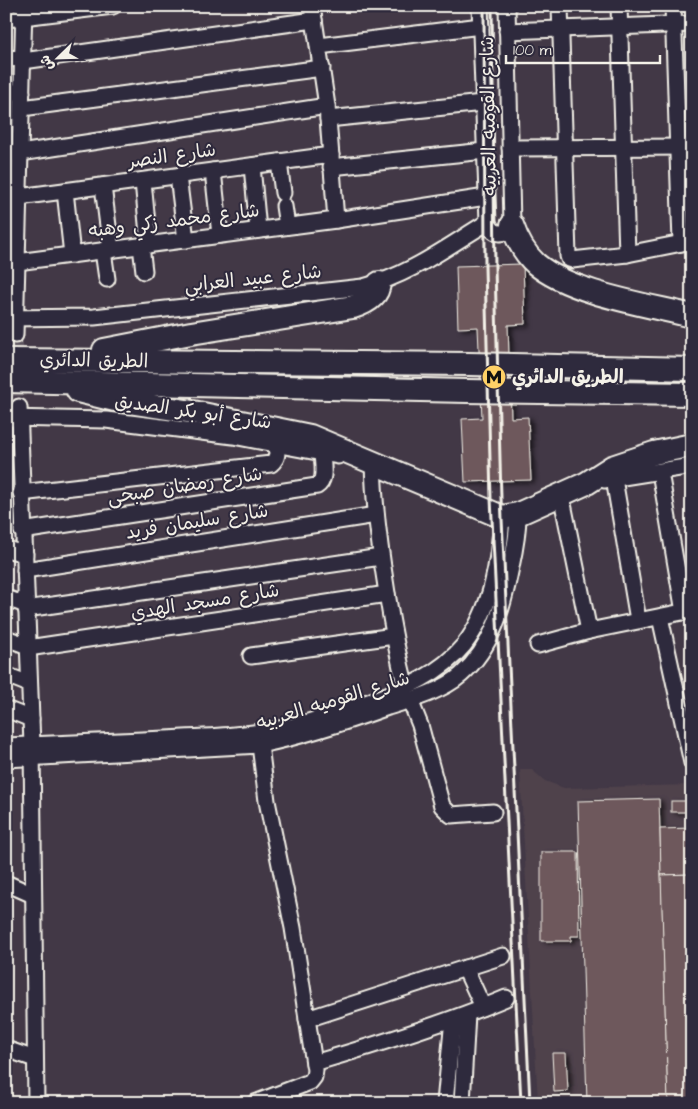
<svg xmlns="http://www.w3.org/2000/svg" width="698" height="1109" viewBox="0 0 698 1109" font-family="'Architects Daughter','Playpen Sans Arabic',sans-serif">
  <defs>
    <filter id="shadow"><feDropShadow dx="4" dy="2" stdDeviation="2.5" flood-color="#0009"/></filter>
  </defs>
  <rect width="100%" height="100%" fill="#423846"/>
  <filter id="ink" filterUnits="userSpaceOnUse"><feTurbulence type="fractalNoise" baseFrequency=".02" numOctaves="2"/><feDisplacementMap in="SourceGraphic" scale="10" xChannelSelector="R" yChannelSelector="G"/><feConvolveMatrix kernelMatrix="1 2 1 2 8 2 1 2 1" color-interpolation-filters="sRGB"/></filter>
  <g filter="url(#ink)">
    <path fill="#4f424c" d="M520,770h12l13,11 19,7 128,-3v318h-154z"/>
    <g fill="#6e595b" stroke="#f4f1e8" filter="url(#shadow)">
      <path d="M523,264l2,60 -17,1 3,93 17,-1 3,63 -66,2 -3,-63 20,-1 -4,-91 -20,1 -2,-62z"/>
      <path d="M659,799l9,304h-81l-9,-302z"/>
      <rect x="671" y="801" width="21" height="11"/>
      <path d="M692,828v46l-31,1 -1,-46z"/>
      <path d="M541,852h37l1,84h-8v5h-30z"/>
      <path d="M692,874v229h-24l-7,-228z"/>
      <path d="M552,1053h14l2,38 -14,1z"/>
    </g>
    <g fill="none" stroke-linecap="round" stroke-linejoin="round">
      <path stroke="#5d545e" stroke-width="15" stroke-dasharray="15 8" stroke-linecap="butt" d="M15,335l4,72"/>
      <defs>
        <g id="minor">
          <path d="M312,6l15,100 9,114"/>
          <path d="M480,6l8,216c4,13 17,15 24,3l-5,-219"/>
          <path d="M560,6l8,250 1,3 3,1 55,-6 65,-13"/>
          <path d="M619,6l8,248"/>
          <path d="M673,6l8,237"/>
          <path d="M6,19l107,-13"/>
          <path d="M507,31l185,-7"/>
          <path d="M319,46l162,-20"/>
          <path d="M6,59l17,-1"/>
          <path d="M23,61l291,-41"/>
          <path d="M6,92h16"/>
          <path d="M22,108l300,-40"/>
          <path d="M328,119l155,-16"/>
          <path d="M510,148l182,-1"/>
          <path d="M6,153h14l307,-47"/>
          <path d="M279,162l4,31"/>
          <path d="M252,166l6,64"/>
          <path d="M331,167l154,-16"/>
          <path d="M213,171l7,64"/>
          <path d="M178,176l8,64"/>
          <path d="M143,181l6,64"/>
          <path d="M103,186l8,64"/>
          <path d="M65,191l7,64"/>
          <path d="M19,197l312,-42"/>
          <path d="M284,206l3,20"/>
          <path d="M141,246l3,25"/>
          <path d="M103,251l4,28"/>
          <path d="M17,262l319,-42 150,-23"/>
          <path d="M6,318l88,-1 269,-30c46,-11 85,-41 125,-65"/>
          <path d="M15,335l9,-329"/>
          <path d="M19,407l13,338 4,358"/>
          <path d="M6,418l100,2 127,16 105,20"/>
          <path d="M366,461l7,1c1,45 7,88 14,131 5,32 11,64 19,95"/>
          <path d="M612,467l26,153"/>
          <path d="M660,472l24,140"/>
          <path d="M604,480l88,-14"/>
          <path d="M21,493l250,-29c7,-6 7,-11 4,-21"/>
          <path d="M561,494l28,137"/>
          <path d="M22,531l295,-45c10,-6 5,-23 5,-34"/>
          <path d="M6,549l19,5"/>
          <path d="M25,570l351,-55"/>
          <path d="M6,598l20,7"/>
          <path d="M26,609l355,-52"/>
          <path d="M660,617l32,146"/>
          <path d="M6,638l22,8"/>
          <path d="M538,645l51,-14 103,-21"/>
          <path d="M28,648l359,-54"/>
          <path d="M251,656l143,-20"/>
          <path d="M6,675l23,9"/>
          <path d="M410,700l10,25 22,81 9,9 42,-3"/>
          <path d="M6,709l25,10"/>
          <path d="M6,746c53,-2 106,-5 159,-7 41,-2 83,-3 124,-12 28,-6 55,-17 82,-26 35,-13 69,-27 93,-56 28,-36 35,-84 38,-128"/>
          <path d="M6,759l254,-14c43,-9 86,-23 128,-38 23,-7 55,-16 73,-32 32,-28 42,-68 50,-108 4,-18 7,-35 7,-53"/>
          <path d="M6,883l27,12"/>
          <path d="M465,968l18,39"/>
          <path d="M307,1019l196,-63"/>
          <path d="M6,1049l29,10"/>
          <path d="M314,1063c65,-19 130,-39 192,-65"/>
          <path d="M255,1103l55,-21 4,-5 1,-7 -22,-142 -26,-127 -7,-56"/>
          <path d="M445,1103l8,-84"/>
          <path d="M462,1103l5,-89"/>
        </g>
        <g id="highway">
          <path d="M512,225c5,15 12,28 24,39 34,29 112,41 156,52"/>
          <path d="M104,350l87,-17 162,-26c13,-4 25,-10 26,-24"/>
          <path d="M6,360l463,4 223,5"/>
          <path d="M6,381l461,10 225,3"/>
          <path d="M78,391l37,9 78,12 117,24 192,81 16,-3 69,-31 25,-16 42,-14 38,-8"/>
        </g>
      </defs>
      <use href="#minor" stroke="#f4f1e8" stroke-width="19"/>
      <use href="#highway" stroke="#f4f1e8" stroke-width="26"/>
      <use href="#minor" stroke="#2f2a3d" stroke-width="15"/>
      <use href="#highway" stroke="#2f2a3d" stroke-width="22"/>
      <g stroke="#f4f1e8" stroke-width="3">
        <path d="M484,6l1,261 6,232 30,604"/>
        <path d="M492,6l3,261 6,231 29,605"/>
      </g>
    </g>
  </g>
  <defs>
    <symbol id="metro-disc" viewBox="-11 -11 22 22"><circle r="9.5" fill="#ffd166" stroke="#2f2a3d"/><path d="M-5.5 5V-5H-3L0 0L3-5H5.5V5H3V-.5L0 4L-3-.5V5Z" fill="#111"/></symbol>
  </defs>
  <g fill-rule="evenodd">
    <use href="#metro-disc" x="480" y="363" width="28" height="28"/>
  </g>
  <g text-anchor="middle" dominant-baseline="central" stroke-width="4" stroke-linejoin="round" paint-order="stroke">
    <g font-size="19" fill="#f4f1e8" stroke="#2f2a3d">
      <text transform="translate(489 116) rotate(-91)">شارع القوميه العربيه</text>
      <text transform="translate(172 156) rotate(-8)">شارع النصر</text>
      <text transform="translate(174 221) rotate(-7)">شارع محمد زكي وهبه</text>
      <text transform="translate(253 279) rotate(-6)">شارع عبيد العرابي</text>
      <text transform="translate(94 361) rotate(1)">الطريق الدائري</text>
      <text transform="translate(193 412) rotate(8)">شارع أبو بكر الصديق</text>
      <text transform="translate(185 486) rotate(-9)">شارع رمضان صبحى</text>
      <text transform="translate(197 522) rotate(-9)">شارع سليمان فريد</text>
      <text transform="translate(205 602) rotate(-9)">شارع مسجد الهدي</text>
      <text transform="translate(333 701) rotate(-17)">شارع القوميه العربيه</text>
    </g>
    <g font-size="19" font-weight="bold" fill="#f4f1e8" stroke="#2f2a3d" text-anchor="start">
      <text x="512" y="377">الطريق الدائري</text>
    </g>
  </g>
  <rect width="698" height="1109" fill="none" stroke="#2f2a3d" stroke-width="25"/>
  <rect x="12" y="12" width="673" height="1084" fill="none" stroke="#f4f1e8" stroke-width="2" filter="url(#ink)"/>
  <g transform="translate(58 58) rotate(247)" stroke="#2f2a3d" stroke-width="4" paint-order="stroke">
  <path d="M0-4L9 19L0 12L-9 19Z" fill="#f4f1e8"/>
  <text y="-8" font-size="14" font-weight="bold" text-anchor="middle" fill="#f4f1e8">ش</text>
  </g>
  <path d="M506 55v8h154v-8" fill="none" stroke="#f4f1e8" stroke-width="2.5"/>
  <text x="513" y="55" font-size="15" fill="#f4f1e8" stroke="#2f2a3d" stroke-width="4" paint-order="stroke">100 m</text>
</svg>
